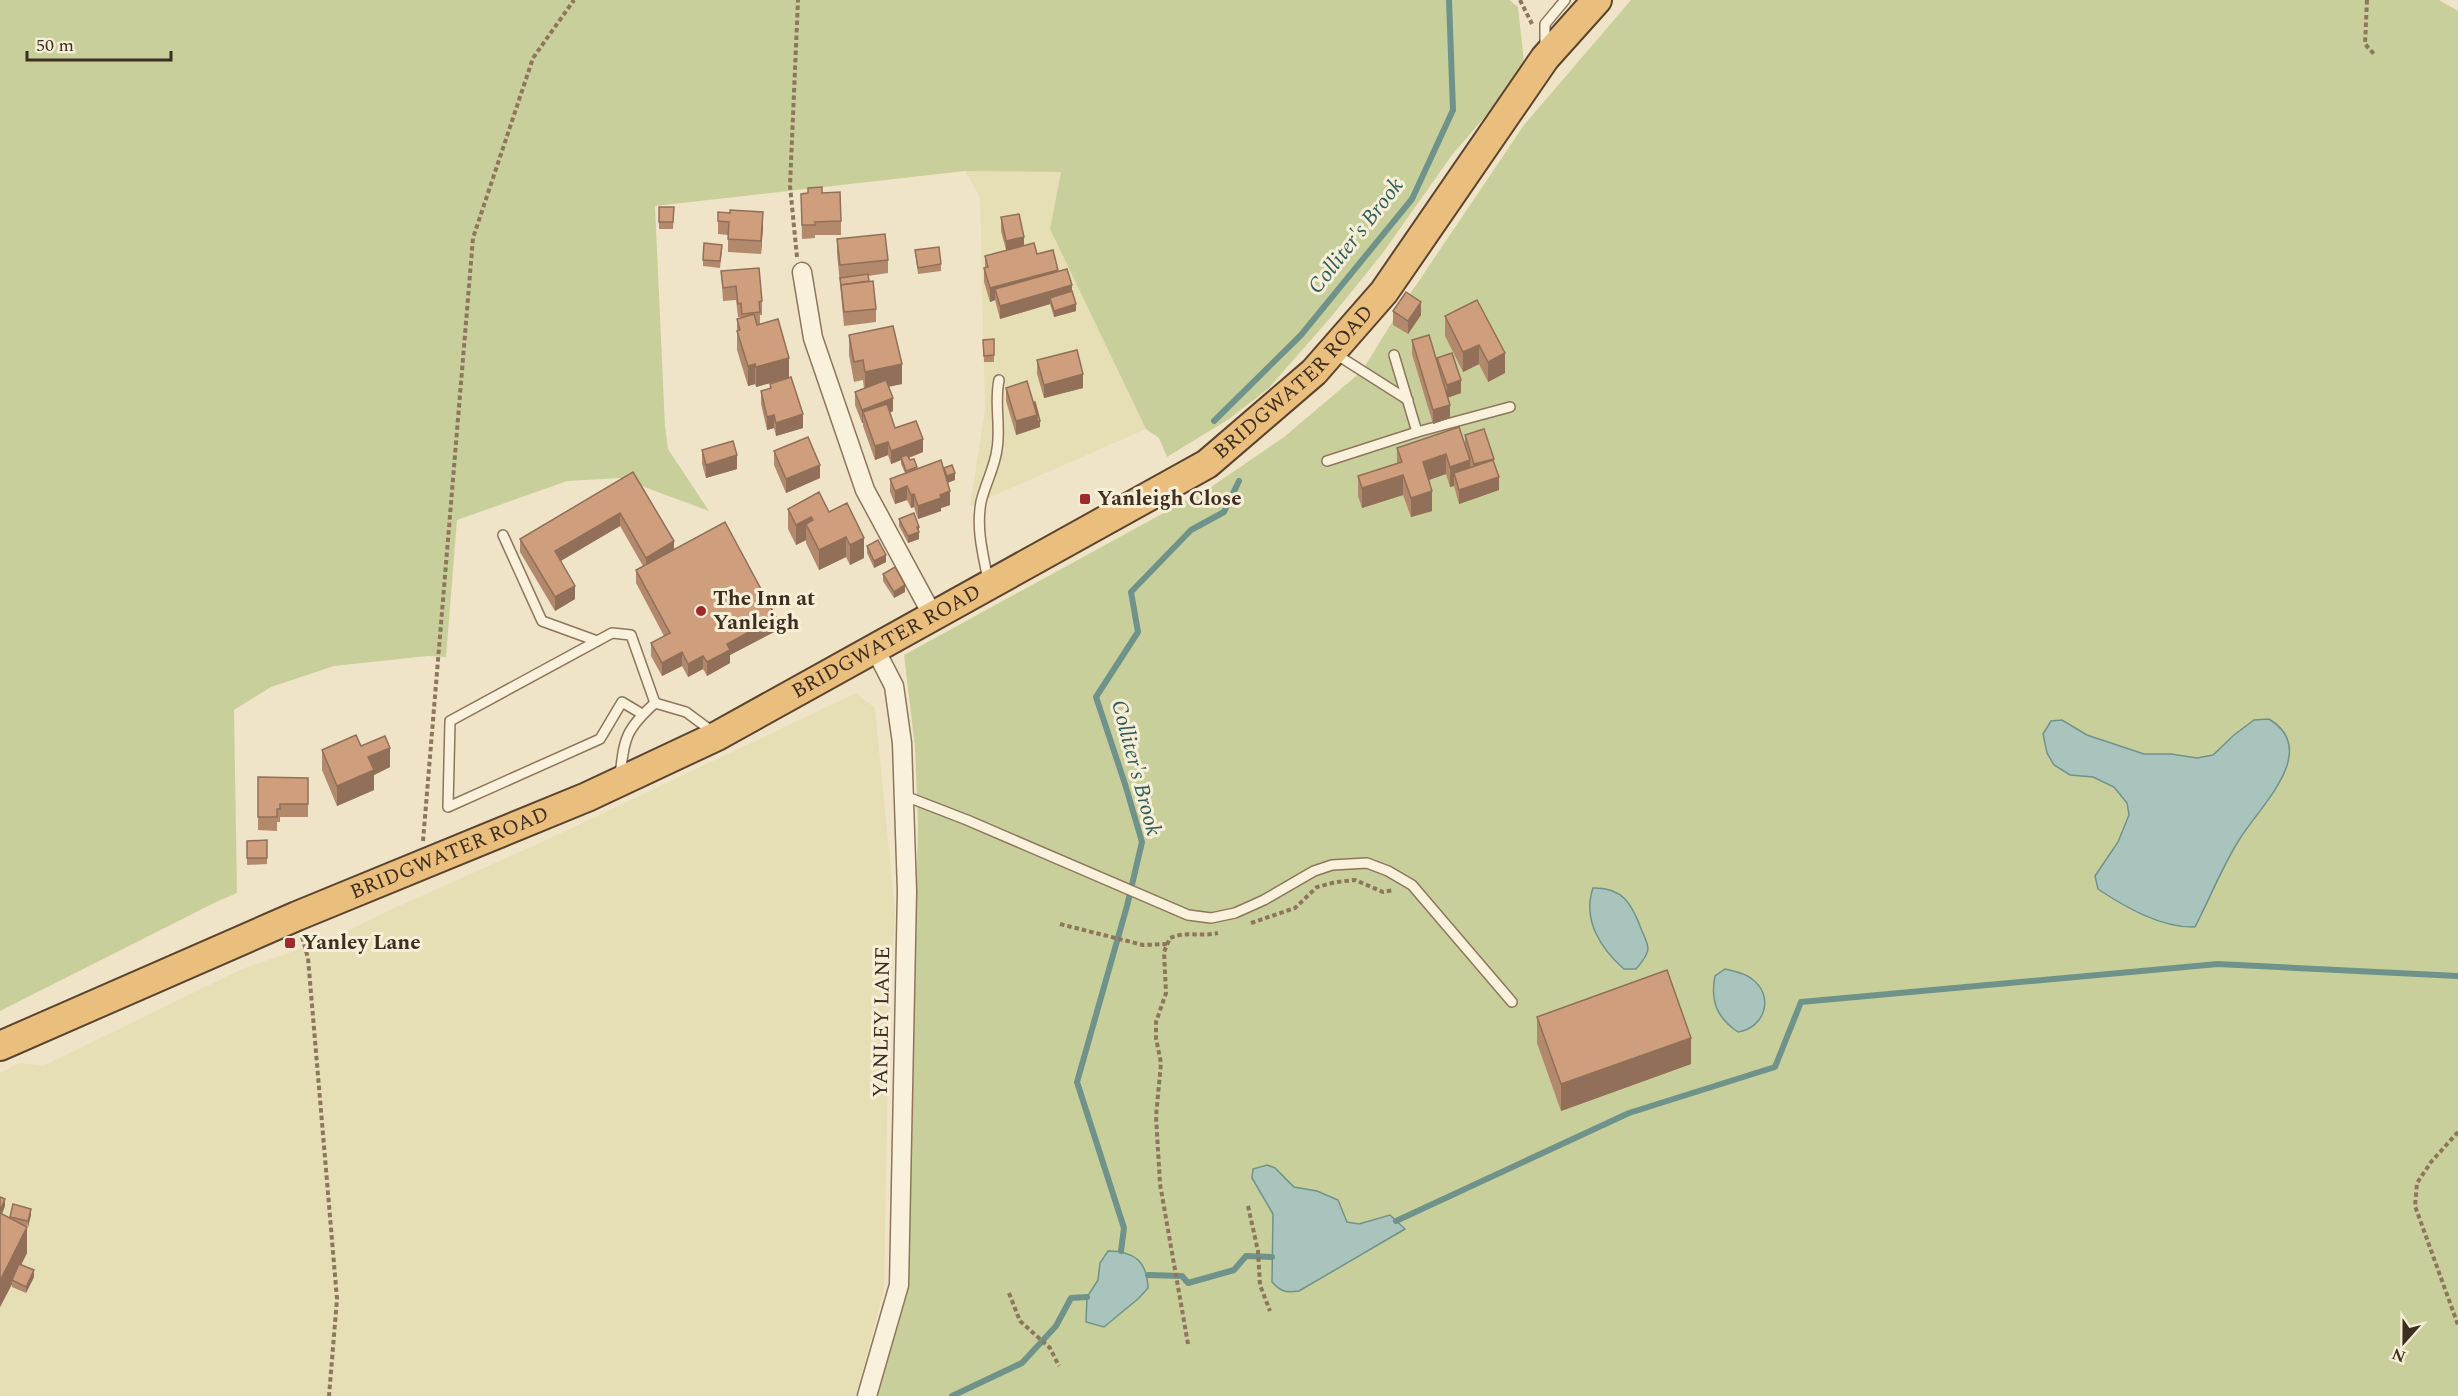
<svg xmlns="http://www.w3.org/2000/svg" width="2458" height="1396" viewBox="0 0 2458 1396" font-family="Spectral,serif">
  <rect width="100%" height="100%" fill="#f0e4c8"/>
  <g fill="#e6deb5">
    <path d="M965,171l96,1 -11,57 96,200 -176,77 15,-96 -5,-213z"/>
    <path d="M856,693l19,15 20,203 -6,103 -5,275 -28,107h-856v-323l19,-10 24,3 199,-97 93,-32 55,-27 163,-73z"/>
  </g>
  <g fill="#c9cf9b">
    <path d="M0,0h1509l9,7 6,55 -35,50 -37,43 -70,99 -51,63 -62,71 -40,31 -62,38 -8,-19 -13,-9 -96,-200 11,-57 -96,-1 -310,35 10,220 3,23 41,62 -89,-33 -53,3 -110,39 -11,137 -18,-1 -94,10 -63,21 -37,23 3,183 -21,9 -216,109z"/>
    <path d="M1631,0h808l19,11v1385h-1581l30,-101 11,-472 -3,-76 -11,-92 307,-168 73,-50 78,-66 40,-65 122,-181z"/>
  </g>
  <g fill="#a9c4bc" stroke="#6f938a" stroke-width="1.5">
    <path d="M2269,719c53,32 -11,89 -30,121 -17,27 -29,58 -44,87 -34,1 -70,-20 -97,-38l-3,-13 23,-34 11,-27 -2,-12 -13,-16 -21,-10 -23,-2 -16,-10 -7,-12 -4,-19 8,-13 11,-1 25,15 57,19h27l26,4 16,-3 21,-20 20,-15z"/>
    <path d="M1593,888c30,-1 39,16 49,43 2,5 6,12 6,18 -1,8 -7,14 -12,20h-12c-23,-20 -42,-49 -31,-81z"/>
    <path d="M1725,969c9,2 20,4 27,10 23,17 13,49 -14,53 -21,-14 -28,-31 -23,-56z"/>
    <path d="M1267,1165l8,3 19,19 23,4 21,9 9,22 12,2 31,-9 15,14 -106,62c-13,2 -18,1 -27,-9l1,-68 -21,-36 1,-9z"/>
    <path d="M1108,1251c27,0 39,11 40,37l-9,10 -35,29 -18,-5 1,-25 11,-17 2,-17z"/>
  </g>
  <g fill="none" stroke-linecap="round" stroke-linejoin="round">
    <g stroke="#6f938a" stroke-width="6">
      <path d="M1214,421l87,-86 111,-136 41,-89 -4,-110"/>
      <path d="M1396,1221l233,-108 146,-46 26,-65 417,-38 240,12"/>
      <path d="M1121,1251l3,-23 -47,-146 50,-176 15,-64 -17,-58 -29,-87 42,-65 -7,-40 60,-62 33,-18 15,-31"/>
      <path d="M1148,1275l34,1 6,7 46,-13 12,-14 26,1"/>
      <path d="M952,1396l70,-33 34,-37 15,-28 16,-1"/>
    </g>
    <defs>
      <g id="service">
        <path d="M1545,47v-23l20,-24"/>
        <path d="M1334,353l74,47"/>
        <path d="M1394,355l23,77"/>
        <path d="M1327,461l90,-29 93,-25"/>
        <path d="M503,535l39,86 55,20"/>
        <path d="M988,580c-5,-26 -12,-51 -7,-78 4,-18 14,-35 16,-53 4,-23 -3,-46 2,-69"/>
        <path d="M642,714l-20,-12 -22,37 -152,68 2,-86 162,-88 19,2 24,68"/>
        <path d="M620,776c4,-38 6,-47 35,-73l31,9 27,20"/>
        <path d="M905,796l62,24 221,95 23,3 24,-5 29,-13 50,-29 18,-6 35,-2 21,8 24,14 100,117"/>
      </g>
      <g id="minor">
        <path d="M802,272l11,66 52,152 68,126"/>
        <path d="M867,1396l32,-111 8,-394 -5,-148 -8,-57 -19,-37"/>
      </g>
      <g id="trunk">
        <path id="s1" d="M0,1046l297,-130 290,-119 130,-61 490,-272 107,-92 70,-80 161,-234 52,-58"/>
      </g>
    </defs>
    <use href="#service" stroke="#8d765c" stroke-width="12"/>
    <use href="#minor" stroke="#8d765c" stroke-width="21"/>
    <use href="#trunk" stroke="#5b4430" stroke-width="32"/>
    <g stroke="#8d765c" stroke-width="4" stroke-dasharray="4.5 3" stroke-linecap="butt">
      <path d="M1520,0l12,24"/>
      <path d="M2367,0l-2,44 9,10"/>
      <path d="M797,257l-7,-71 8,-186"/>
      <path d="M423,841l50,-603 60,-180 41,-58"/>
      <path d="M1251,923l44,-15 22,-21 19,-5 19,-2 28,12 11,-2"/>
      <path d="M1060,924l83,21 24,-1"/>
      <path d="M302,937l6,21 29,341 -8,97"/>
      <path d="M2458,1132l-27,30 -14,21 -2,23 43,119"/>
      <path d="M1248,1206l10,45 2,34 10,26"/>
      <path d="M1009,1293l11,28 30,27 9,18"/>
      <path d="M1188,1344l-28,-160 -4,-68 5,-53 -5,-25v-16l10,-29 -2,-41 6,-14c16,-7 31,-1 48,-5"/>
    </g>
    <use href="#service" stroke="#faf1dc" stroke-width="9"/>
    <use href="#minor" stroke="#faf1dc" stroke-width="18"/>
    <use href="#trunk" stroke="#eabe7c" stroke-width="28"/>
  </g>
  <g fill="#b2896c">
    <path d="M822,193l19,28v14h-26v3l-13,1 -1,-45z"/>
    <path d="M659,207h15l-1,22h-14z"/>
    <path d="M1001,217l23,29 13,8 21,17 14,20 4,20 -22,6 -4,-13 -50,15 -5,-19 -5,2 -6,-20v-14h1v-12l21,-6 -5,-19z"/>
    <path d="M718,221l45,5 -2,28 -33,-2v-17l-10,-1z"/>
    <path d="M837,239l51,21v13l-20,3 8,33v13l-32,4 -7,-73z"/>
    <path d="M915,250l26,14v7l-23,3z"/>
    <path d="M722,251l-2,17 -17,-2v-6z"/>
    <path d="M721,271l41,30v14h-2v9l29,54 -33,9 -1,-3 -7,2 -11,-36v-31l4,-1v-1h-3l-2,-17 -13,1z"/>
    <path d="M1393,311l28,4 -13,19 -15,-9z"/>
    <path d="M1445,316l60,37v20l-17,9 -9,-18 -16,8 -18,-36z"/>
    <path d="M849,335l53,49 -13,2 4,25 -3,2 5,15 28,24 -14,6 1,2 7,9 27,2v-3l11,12 -8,3 3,22 -9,3v3l-23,8 -4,-12 -3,1 -4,-8 -12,4 -5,-12v-13l15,-6 -4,-9v-4l-10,4 -3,-9 -13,5 -12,-34v-3h-1l-7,-18v-13l9,-3 -1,-9 -9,2 -5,-27z"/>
    <path d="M994,339v23h-10l-1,-22z"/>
    <path d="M1412,340l25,24v-6l24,35 -13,4 2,21 -17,6 -21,-70z"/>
    <path d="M1037,360l46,28 -39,10 -7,-24z"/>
    <path d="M1027,381l13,46 -24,8 -10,-34v-13z"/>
    <path d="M770,384l33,44 -27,8 -2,-8 -7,2 -6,-26v-13l9,-3z"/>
    <path d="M1465,435l29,27 5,28 -40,14 -5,-18 -4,1 -4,-13 -17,6 3,31 -21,6 -8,-22 -41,13 -4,-12v-20l39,-13v-15l68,-2z"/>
    <path d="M702,450l35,19 -31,9 -4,-14z"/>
    <path d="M774,451l46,27 -34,15 -12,-28z"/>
    <path d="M633,472l41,78 102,81 -46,24v8l-23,13 -4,-7 -15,8 -6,-11 -20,10 -11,-20v-13l13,-7 -28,-53v-13l7,-4 -23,-40 -59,35 14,38 -20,12 -35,-59v-13z"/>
    <path d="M788,509l41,3 35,46 -14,7 -4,-8 -27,13 -13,-27v-3l-10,5 -8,-16z"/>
    <path d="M899,519l20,8v12l-11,4 -9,-17z"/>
    <path d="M867,546l19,16 -12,6 -7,-15z"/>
    <path d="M883,574l22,18 -11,6 -11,-17z"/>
    <path d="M322,750l68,17 -16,8v15l-37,16 -15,-36z"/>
    <path d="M258,777l50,1v39h-28v5h-3v9l-19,-1z"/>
    <path d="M267,840v24l-20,1v-24z"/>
    <path d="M1537,1017l154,47 -130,47 -24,-68z"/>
    <path d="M0,1197l5,9 -3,8 8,4v-1l21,-2 -4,12v26l-6,12 13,12 -8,16 -14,-6v-3l-12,23z"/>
  </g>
  <g fill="#916f58">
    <path d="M763,212v14l-2,28v-13z"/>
    <path d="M1024,237v14l-18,3v-13z"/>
    <path d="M1058,270v13l-63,6v11l-5,2v-14z"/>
    <path d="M1072,285v13h-22v6l-50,15v-13z"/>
    <path d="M1421,302v13l-13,19v-13z"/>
    <path d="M1076,304v7l-22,6v-6z"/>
    <path d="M1479,345v19l-16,8v-20z"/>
    <path d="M1505,353v20l-17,9v-20z"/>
    <path d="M789,358v20l-33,9v-20z"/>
    <path d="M755,364v20l-7,2v-20z"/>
    <path d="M902,364v20l-37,8v-20z"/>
    <path d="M1083,374v14l-39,10v-13z"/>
    <path d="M1461,380v13l-14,5v-13z"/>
    <path d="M893,398v13l-27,11 -3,-10v11h-1v-13z"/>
    <path d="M1450,405v13l-17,6v-14z"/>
    <path d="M803,414v14l-27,8v-13z"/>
    <path d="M774,415v13l-7,2v-13z"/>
    <path d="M1037,415v13l-21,7v-14z"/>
    <path d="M1037,421h3v6l-3,1z"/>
    <path d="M923,439v13l-21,8 -1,-3v3l-10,4v-13z"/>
    <path d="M888,442v13l-13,5v-14z"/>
    <path d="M1446,454v20l-23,8v-20z"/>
    <path d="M737,455v14l-31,9v-13z"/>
    <path d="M1494,459v13l-20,6v-14z"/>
    <path d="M1470,460v20l-16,-7v13l-4,1v-20z"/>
    <path d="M820,465v13l-34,15v-14z"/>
    <path d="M955,473v7l-8,3v-7z"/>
    <path d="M1403,475v20l-41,13v-20z"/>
    <path d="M1499,477v13l-40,14v-14z"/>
    <path d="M907,486v14l-12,4v-13z"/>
    <path d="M950,491v14l-9,3v3l-23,8v-13l22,-11z"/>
    <path d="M1432,491v20l-21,6v-19z"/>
    <path d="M914,494v13l-3,1v-13z"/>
    <path d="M620,513v13l-65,38v-13z"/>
    <path d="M811,517v18l-5,-11v16l-10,5v-20z"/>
    <path d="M917,527h2v12l-11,4v-7z"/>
    <path d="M846,537v20l-27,13v-20z"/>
    <path d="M864,538v20l-14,7v-20z"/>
    <path d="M674,541v13l-28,17v-13z"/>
    <path d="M886,555v7l-12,6v-7z"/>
    <path d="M905,585v7l-11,6v-6z"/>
    <path d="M575,586v13l-20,12v-14z"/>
    <path d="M776,617v14l-46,24v8l-23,13v-14l20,-18z"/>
    <path d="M682,652v14l-20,10v-13z"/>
    <path d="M703,656v13l-15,8v-13z"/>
    <path d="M390,748v19l-16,8v15l-37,16v-20l31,-29z"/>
    <path d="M1691,1038v26l-130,47v-27z"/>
    <path d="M5,1199v7l-5,12v-7z"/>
    <path d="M31,1209v6l-3,13v-7z"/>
    <path d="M27,1227v26l-14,28 -1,-1v4l-12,23v-26z"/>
    <path d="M34,1270v7l-8,16v-6z"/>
  </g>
  <g fill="#cf9f7d" stroke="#916f58" stroke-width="1.5">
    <path d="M822,187v6l18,-1 1,29 -26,1v3h-13l-1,-31 7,-1v-5z"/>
    <path d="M659,207h15l-1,15h-14z"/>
    <path d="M730,210l33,2 -2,29 -33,-2 1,-17 -11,-1v-9l12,1z"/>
    <path d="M1019,214l5,23 -18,4 -5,-24z"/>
    <path d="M885,234l3,26 -48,5 -3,-26z"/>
    <path d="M704,243l18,2 -2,16 -17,-1z"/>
    <path d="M1034,243l3,11 16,-4 5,20 -68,18 -6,-20 4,-1 -3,-11z"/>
    <path d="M939,247l2,17 -23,4 -3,-18z"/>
    <path d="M759,268l3,33 -3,1 1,10 -18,2 -1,-11 -3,1 -2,-18 -13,2 -2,-17z"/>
    <path d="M1067,269l5,16 -72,21 -5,-17z"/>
    <path d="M868,274l1,7 -28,4 -1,-7z"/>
    <path d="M873,281l3,28 -32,3 -3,-27z"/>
    <path d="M1072,291l4,13 -22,7 -4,-13z"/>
    <path d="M1406,292l15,10 -13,19 -15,-10z"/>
    <path d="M1477,300l28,53 -17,9 -9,-17 -16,7 -18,-36z"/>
    <path d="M754,314l3,11 21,-6 11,39 -33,9 -1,-3 -7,2 -11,-35 3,-1 -3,-11z"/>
    <path d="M893,326l9,38 -37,8 -2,-12 -9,2 -5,-27z"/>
    <path d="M1429,335l21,70 -17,5 -21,-70z"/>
    <path d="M994,339v16l-10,1 -1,-16z"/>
    <path d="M1077,350l6,24 -39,11 -7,-25z"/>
    <path d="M1452,353l9,27 -14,5 -10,-27z"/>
    <path d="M791,377l12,37 -27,9 -2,-8 -7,2 -6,-26 10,-3 -1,-4z"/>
    <path d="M886,380l7,18 -31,12 -7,-18z"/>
    <path d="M1027,381l10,34 -21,6 -10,-33z"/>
    <path d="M1034,402h1l5,19h-3v-6z"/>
    <path d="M887,404l8,24 21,-7 7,18 -32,12 -3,-9 -13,4 -12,-34z"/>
    <path d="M1459,427l11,33 -20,7 -4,-13 -23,8 9,29 -21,7 -8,-23 -41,13 -4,-12 44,-14 -5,-14z"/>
    <path d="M1484,429l10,30 -20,5 -9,-29z"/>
    <path d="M808,437l12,28 -34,14 -12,-28z"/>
    <path d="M733,441l4,14 -31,10 -4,-15z"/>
    <path d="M907,455l3,5 4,-1 3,8 -11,4 -5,-14z"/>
    <path d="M941,460l9,31 -10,4 1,3 -23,8 -4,-12 -3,1 -4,-9 -12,5 -5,-12z"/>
    <path d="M1493,460l6,17 -40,13 -5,-17z"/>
    <path d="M952,465l3,8 -8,3 -3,-8z"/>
    <path d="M633,472l41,69 -28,17 -26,-45 -65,38 20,35 -20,11 -35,-58z"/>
    <path d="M819,492l10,20 18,-9 17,35 -14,7 -4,-8 -27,13 -13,-26 7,-4 -2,-3 -15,8 -8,-16z"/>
    <path d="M914,513l5,14h-2l2,5 -11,4 -9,-17z"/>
    <path d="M725,522l51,95 -49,27 3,6 -23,12 -4,-6 -15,8 -6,-12 -20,11 -11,-20 19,-10 -34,-63z"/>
    <path d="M878,540l8,15 -12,6 -7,-15z"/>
    <path d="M895,567l10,18 -11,7 -11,-18z"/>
    <path d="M356,735l5,11 24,-10 5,12 -22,9 6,13 -37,16 -15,-36z"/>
    <path d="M258,777l50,1v26h-28v5h-3v8h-19z"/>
    <path d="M267,840v18h-20v-17z"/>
    <path d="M1667,970l24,68 -130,46 -24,-67z"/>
    <path d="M0,1197l5,2 -5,12z"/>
    <path d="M13,1204l18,5 -3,12 -18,-4z"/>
    <path d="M0,1213l27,14 -27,54z"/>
    <path d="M19,1264l15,6 -8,17 -14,-7z"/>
  </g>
  <g fill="#9e2a2b" stroke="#f7eed8" stroke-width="2">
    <rect x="1079" y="493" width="12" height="12" rx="3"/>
    <circle cx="701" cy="611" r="6"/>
    <rect x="284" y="937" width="12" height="12" rx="3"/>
  </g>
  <g text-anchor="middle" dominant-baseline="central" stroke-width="6" stroke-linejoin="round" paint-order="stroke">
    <g font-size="21" fill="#3d2e20" stroke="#f7eed8">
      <text stroke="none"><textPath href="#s1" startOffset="1461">BRIDGWATER ROAD</textPath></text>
      <text stroke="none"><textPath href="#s1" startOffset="975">BRIDGWATER ROAD</textPath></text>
      <text stroke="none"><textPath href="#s1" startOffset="489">BRIDGWATER ROAD</textPath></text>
      <text transform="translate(882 1022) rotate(-89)">YANLEY LANE</text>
    </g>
    <g font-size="21" font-weight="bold" fill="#3d2e20" stroke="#f7eed8" text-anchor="start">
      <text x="1097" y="499">Yanleigh Close</text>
      <text x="713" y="599">The Inn at<tspan x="713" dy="24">Yanleigh</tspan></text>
      <text x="302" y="943">Yanley Lane</text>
    </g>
    <g font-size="22" font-style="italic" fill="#2f5d5a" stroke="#f7eed8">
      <text transform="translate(1356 236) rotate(-52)">Colliter's Brook</text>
      <text transform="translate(1136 768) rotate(75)">Colliter's Brook</text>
    </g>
  </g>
  <g transform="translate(2404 1342) rotate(201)" stroke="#f7eed8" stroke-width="4.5" paint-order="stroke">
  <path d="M0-4.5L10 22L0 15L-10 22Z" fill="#3d2e20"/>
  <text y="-9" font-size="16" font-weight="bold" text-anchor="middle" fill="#3d2e20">N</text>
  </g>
  <path d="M27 51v9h144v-9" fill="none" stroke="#3d2e20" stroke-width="3"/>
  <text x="36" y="51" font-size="18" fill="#3d2e20" stroke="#f7eed8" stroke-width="4.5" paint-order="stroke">50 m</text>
</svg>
